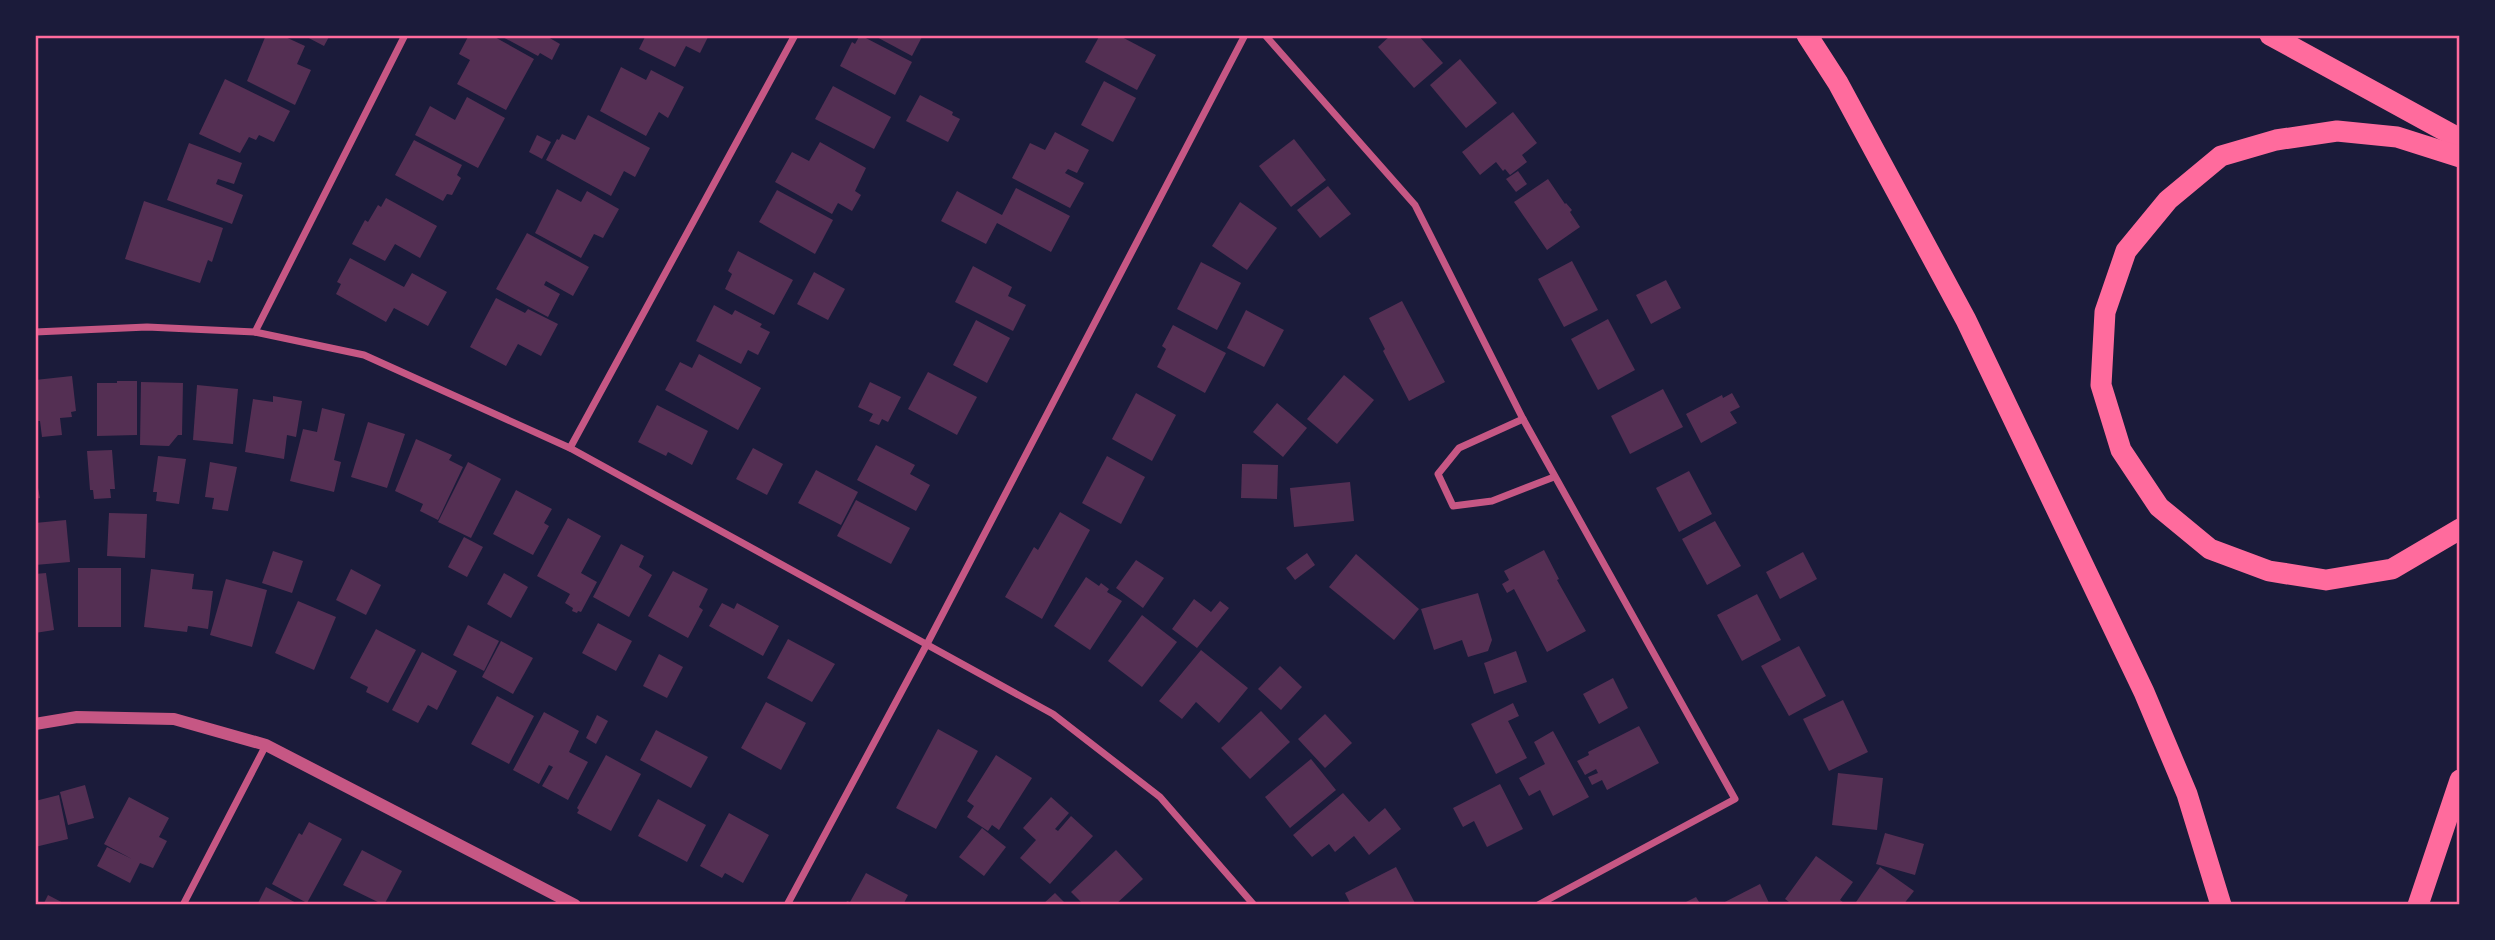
<svg xmlns="http://www.w3.org/2000/svg" width="2495" height="940" viewBox="0 0 2495 940" font-family="'Noto Sans',sans-serif">
  <rect width="100%" height="100%" fill="#1b1b3a"/>
  <g fill="#542f53">
    <path d="M266,35h15l24,11 -8,18 14,6 -16,35 -48,-24z"/>
    <path d="M303,35h27l-6,11z"/>
    <path d="M469,35h22l43,24 -28,51 -49,-26 13,-24 -11,-6z"/>
    <path d="M499,35h50l-1,2 12,7 -8,16 -12,-7 -2,3z"/>
    <path d="M646,35h63l-9,18 -14,-7 -11,21 -36,-18z"/>
    <path d="M860,35l52,27 -17,33 -55,-29 12,-24 3,2z"/>
    <path d="M873,35h50l-11,21z"/>
    <path d="M1100,35h18l38,20 -19,35 -52,-28z"/>
    <path d="M1391,35h27l25,28 -29,25 -36,-41z"/>
    <path d="M1460,59l37,44 -31,25 -36,-43z"/>
    <path d="M621,67l25,13 5,-10 33,17 -16,31 -9,-6 -13,24 -46,-25z"/>
    <path d="M225,79l65,32 -16,31 -15,-7 -3,5 -7,-3 -9,16 -41,-19z"/>
    <path d="M1104,81l32,17 -23,44 -32,-17z"/>
    <path d="M833,86l58,31 -17,32 -59,-30z"/>
    <path d="M920,95l33,17 -1,3 8,4 -12,23 -42,-21z"/>
    <path d="M467,97l38,21 -27,50 -63,-33 15,-29 25,14z"/>
    <path d="M1513,112l24,31 -15,12 5,7 -17,13 -5,-6 -2,2 -7,-9 -16,13 -18,-23z"/>
    <path d="M588,115l62,33 -15,29 -11,-6 -13,25 -65,-36 11,-21 2,1 3,-6 13,6z"/>
    <path d="M1055,132l34,18 -12,23 -9,-4 -3,4 19,10 -14,25 -58,-30 18,-35 15,7z"/>
    <path d="M537,135l14,7 -9,17 -13,-7z"/>
    <path d="M1294,139l32,41 -35,27 -32,-41z"/>
    <path d="M414,140l48,25 -5,10 4,3 -9,17 -5,-1 -4,7 -48,-26z"/>
    <path d="M820,142l46,26 -11,23 6,4 -9,16 -14,-8 -6,11 -57,-32 17,-30 17,9z"/>
    <path d="M189,143l53,20 -8,21 -16,-5 -2,5 27,11 -11,29 -65,-24z"/>
    <path d="M1518,171l9,13 -11,8 -10,-13z"/>
    <path d="M1548,179l17,25 1,-1 6,7 -2,2 10,15 -33,23 -33,-48z"/>
    <path d="M1328,186l23,28 -31,24 -23,-28z"/>
    <path d="M1016,188l54,28 -19,36 -54,-29 -11,21 -45,-23 16,-30 45,24z"/>
    <path d="M557,189l24,13 6,-11 32,18 -16,29 -9,-4 -13,24 -46,-25z"/>
    <path d="M777,190l56,30 -18,34 -56,-32z"/>
    <path d="M386,198l51,28 -17,32 -25,-14 -10,17 -33,-17 13,-24 3,2 10,-17 3,2z"/>
    <path d="M144,201l79,27 -11,34 -4,-2 -8,23 -75,-24z"/>
    <path d="M1240,202l37,26 -30,42 -35,-24z"/>
    <path d="M527,233l62,34 -16,29 -27,-15 -2,4 16,9 -12,23 -52,-28z"/>
    <path d="M738,251l55,29 -19,35 -49,-26 7,-15 -4,-3z"/>
    <path d="M350,258l54,29 8,-14 35,19 -19,34 -34,-18 -8,14 -50,-28 5,-10 -4,-2z"/>
    <path d="M1572,261l26,49 -34,17 -26,-48z"/>
    <path d="M1201,262l40,21 -24,47 -40,-21z"/>
    <path d="M973,266l39,21 -4,9 18,9 -13,26 -58,-29z"/>
    <path d="M814,272l31,17 -17,31 -31,-16z"/>
    <path d="M1666,280l15,28 -30,16 -15,-29z"/>
    <path d="M496,298l29,15 3,-4 30,15 -17,32 -23,-12 -12,22 -36,-19z"/>
    <path d="M1402,301l43,81 -36,19 -26,-50 2,-2 -16,-31z"/>
    <path d="M714,305l18,10 3,-5 27,14 -2,3 10,5 -12,23 -10,-5 -7,14 -45,-23z"/>
    <path d="M1246,310l38,20 -20,37 -37,-19z"/>
    <path d="M1608,319l27,51 -37,20 -27,-51z"/>
    <path d="M976,320l34,18 -23,45 -34,-18z"/>
    <path d="M1173,325l53,28 -21,40 -48,-26 9,-18 -4,-3z"/>
    <path d="M699,354l62,34 -23,42 -73,-40 15,-28 12,6z"/>
    <path d="M928,372l49,25 -20,38 -49,-26z"/>
    <path d="M1344,375l30,25 -37,44 -30,-25z"/>
    <path d="M72,376l4,35 -5,1 1,5 -12,1 2,17 -20,2 -2,-16h-5v-41z"/>
    <path d="M117,381h20v54l-40,1v-53h20z"/>
    <path d="M141,382l42,1 -1,52h-4l-9,11 -29,-1z"/>
    <path d="M870,382l31,15 -13,25 -6,-3 -3,6 -10,-4 4,-7 -15,-7z"/>
    <path d="M197,385l41,4 -5,55 -40,-4z"/>
    <path d="M1663,389l20,38 -53,27 -19,-38z"/>
    <path d="M1136,393l40,22 -24,46 -40,-22z"/>
    <path d="M1732,393l8,14 -10,5 7,11 -36,20 -15,-29 36,-19 1,3z"/>
    <path d="M273,396l29,5 -6,36 -9,-2 -3,24 -39,-7 8,-53 20,3z"/>
    <path d="M1277,403l30,25 -24,29 -30,-25z"/>
    <path d="M657,405l51,26 -16,34 -24,-13 -2,4 -28,-14z"/>
    <path d="M322,408l23,6 -11,46 7,2 -7,30 -44,-11 13,-52 14,3z"/>
    <path d="M368,422l37,12 -18,54 -36,-11z"/>
    <path d="M416,439l36,16 -3,5 14,7 -25,53 -18,-9 3,-7 -28,-13z"/>
    <path d="M876,445l39,20 -5,9 20,11 -14,26 -59,-31z"/>
    <path d="M753,448l30,16 -16,31 -31,-16z"/>
    <path d="M112,450l3,39h-5l1,9 -17,1 -1,-9h-3l-3,-39z"/>
    <path d="M158,456l28,3 -7,45 -23,-3 1,-9h-4z"/>
    <path d="M1107,456l38,21 -24,47 -39,-21z"/>
    <path d="M210,462l27,5 -9,44 -16,-2 2,-11 -9,-1z"/>
    <path d="M468,462l33,17 -30,59 -33,-16z"/>
    <path d="M1242,464l36,1 -1,34 -36,-1z"/>
    <path d="M816,470l42,22 -17,33 -43,-22z"/>
    <path d="M1689,471l23,43 -33,18 -23,-44z"/>
    <path d="M35,473l5,25 -5,1z"/>
    <path d="M1350,482l4,39 -60,6 -4,-39z"/>
    <path d="M516,490l36,19 -8,14 5,3 -16,29 -40,-21z"/>
    <path d="M856,500l54,28 -19,36 -54,-28z"/>
    <path d="M1060,512l30,18 -48,89 -37,-22 29,-50 4,3z"/>
    <path d="M109,513l38,1 -2,44 -38,-2z"/>
    <path d="M568,518l33,18 -20,37 16,9 -16,30 -3,-1 -1,2 -5,-2 1,-3 -8,-5 5,-9 -33,-18z"/>
    <path d="M66,520l4,42 -35,3v-42z"/>
    <path d="M1715,521l26,45 -34,19 -25,-46z"/>
    <path d="M464,537l19,10 -16,30 -19,-10z"/>
    <path d="M621,544l23,12 -5,11 13,8 -23,42 -36,-20z"/>
    <path d="M1544,550l15,29 -2,1 29,51 -39,21 -33,-63 -7,4 -5,-9 7,-4 -5,-9z"/>
    <path d="M273,551l30,10 -11,32 -30,-10z"/>
    <path d="M1803,552l14,27 -37,20 -14,-27z"/>
    <path d="M1307,553l8,12 -20,15 -9,-12z"/>
    <path d="M1356,554l63,55 -25,31 -65,-53z"/>
    <path d="M1136,560l28,18 -21,30 -27,-20z"/>
    <rect x="78" y="568" width="43" height="59"/>
    <path d="M151,569l43,5 -2,15 21,2 -5,38 -20,-3 -1,6 -43,-5z"/>
    <path d="M351,569l30,16 -15,30 -30,-15z"/>
    <path d="M673,571l35,18 -9,18 4,3 -15,28 -40,-22z"/>
    <path d="M46,573l8,57 -19,3v-59z"/>
    <path d="M504,573l24,14 -17,31 -24,-14z"/>
    <path d="M1086,577l13,9 2,-3 8,6 -2,3 15,9 -32,49 -36,-24z"/>
    <path d="M226,579l41,11 -15,57 -42,-12z"/>
    <path d="M1478,593l14,47 -4,11 -20,6 -6,-17 -28,10 -13,-41z"/>
    <path d="M1757,594l24,46 -39,21 -25,-46z"/>
    <path d="M1194,599l17,13 9,-11 9,7 -32,40 -25,-19z"/>
    <path d="M298,601l38,16 -22,53 -39,-17z"/>
    <path d="M722,603l12,6 3,-6 42,23 -16,30 -54,-30z"/>
    <path d="M1142,615l35,27 -35,45 -34,-26z"/>
    <path d="M598,623l34,18 -16,30 -34,-18z"/>
    <path d="M468,625l31,16 -15,30 -31,-16z"/>
    <path d="M376,629l40,21 -28,53 -22,-11 2,-5 -18,-9z"/>
    <path d="M788,639l47,25 -23,38 -45,-24z"/>
    <path d="M501,641l32,17 -20,36 -31,-17z"/>
    <path d="M1799,646l27,50 -37,20 -28,-50z"/>
    <path d="M1201,650l47,38 -29,35 -23,-21 -14,17 -23,-18z"/>
    <path d="M1516,651l11,31 -33,12 -10,-31z"/>
    <path d="M422,652l35,19 -20,39 -9,-5 -10,18 -26,-13z"/>
    <path d="M659,654l24,13 -16,31 -24,-12z"/>
    <path d="M1280,666l22,21 -21,23 -23,-21z"/>
    <path d="M1613,678l15,30 -29,16 -16,-30z"/>
    <path d="M497,696l37,20 -25,48 -38,-20z"/>
    <path d="M1843,700l25,52 -39,19 -26,-52z"/>
    <path d="M766,702l40,21 -25,47 -40,-22z"/>
    <path d="M1513,703l6,13 -11,5 19,37 -31,16 -25,-50z"/>
    <path d="M1261,711l29,31 -40,37 -29,-31z"/>
    <path d="M544,712l35,19 -10,21 19,10 -20,38 -26,-14 11,-19 -4,-2 -10,19 -26,-14z"/>
    <path d="M1325,714l27,29 -27,25 -27,-29z"/>
    <path d="M597,715l11,6 -12,23 -10,-6z"/>
    <path d="M1639,726l20,37 -52,27 -5,-10 -10,5 -4,-8 10,-4 -2,-4 -11,6 -8,-14 12,-6 -1,-3z"/>
    <path d="M938,729l40,22 -42,78 -40,-21z"/>
    <path d="M656,730l52,27 -17,31 -51,-28z"/>
    <path d="M1553,731l36,66 -36,19 -13,-26 -11,6 -10,-18 26,-14 -11,-22z"/>
    <path d="M606,755l35,19 -30,57 -34,-18 2,-3 -2,-2z"/>
    <path d="M996,755l36,23 -33,52 -7,-5 -4,6 -21,-14 7,-11 -7,-5z"/>
    <path d="M1311,759l25,31 -46,38 -25,-31z"/>
    <path d="M1838,773l45,5 -6,52 -45,-5z"/>
    <path d="M1500,784l23,45 -36,18 -13,-26 -11,6 -10,-19z"/>
    <path d="M85,785l9,33 -26,7 -8,-33z"/>
    <path d="M1343,793l26,29 16,-14 16,21 -32,26 -15,-19 -19,16 -6,-8 -17,13 -19,-22z"/>
    <path d="M59,795l9,44 -33,8v-46z"/>
    <path d="M129,797l40,21 -10,19 8,4 -14,27 -13,-5 -10,20 -33,-17 10,-19 25,12 -28,-15z"/>
    <path d="M1051,797l18,16 -14,16 3,2 13,-15 22,20 -43,48 -30,-26 16,-18 -13,-12z"/>
    <path d="M658,799l48,26 -19,37 -49,-26z"/>
    <path d="M729,813l40,22 -26,48 -18,-10 -3,5 -22,-12z"/>
    <path d="M309,822l33,17 -35,64 -35,-19 27,-51 3,2z"/>
    <path d="M982,828l24,19 -22,29 -25,-19z"/>
    <path d="M1885,833l39,11 -9,31 -39,-11z"/>
    <path d="M362,850l40,21 -18,34 -41,-20z"/>
    <path d="M1116,850l27,29 -28,26h-31l-13,-13z"/>
    <path d="M1816,856l37,26 -13,18 7,5h-54l-8,-6z"/>
    <path d="M1396,867l20,38h-65l-6,-12z"/>
    <path d="M1880,867l34,24 -11,14h-49z"/>
    <path d="M866,873l42,22 -5,10h-58l2,-4 3,1z"/>
    <path d="M1760,884l10,21h-51z"/>
    <path d="M266,887l34,18h-43z"/>
    <path d="M1055,893l12,12h-25z"/>
    <path d="M48,895l19,10h-24z"/>
    <path d="M1696,897l5,8h-21z"/>
  </g>
  <g fill="none" stroke-linecap="round" stroke-linejoin="round">
    <g stroke="#c65784" stroke-width="7">
      <path d="M1265,35l150,170 108,214 212,380 -197,106"/>
      <path d="M35,332l112,-5 108,5 109,23 206,93 483,266 107,83 94,108"/>
      <path d="M255,332l150,-297"/>
      <path d="M1523,419l-64,29 -21,26 15,32 39,-5 62,-24"/>
      <path d="M570,448l225,-413"/>
      <path d="M183,905l83,-160"/>
      <path d="M787,905l140,-261 318,-609"/>
    </g>
    <path stroke="#c65784" stroke-width="12" d="M35,724l42,-7 97,2 92,26 309,160"/>
    <g stroke="#ff6b9d" stroke-width="21">
      <path d="M1807,35l31,48 128,237 178,372 43,102 34,111"/>
      <path d="M2270,35l190,104"/>
      <path d="M2460,157l-63,-20 -60,-6 -61,9 -55,16 -53,44 -42,51 -21,61 -4,73 20,65 38,57 51,42 59,22 57,9 66,-11 68,-40"/>
      <path d="M2418,905l42,-125"/>
    </g>
  </g>
  <rect width="2495" height="940" fill="none" stroke="#1b1b3a" stroke-width="74"/>
  <rect x="37" y="37" width="2421" height="866" fill="none" stroke="#ff6b9d" stroke-width="2.5"/>
</svg>
